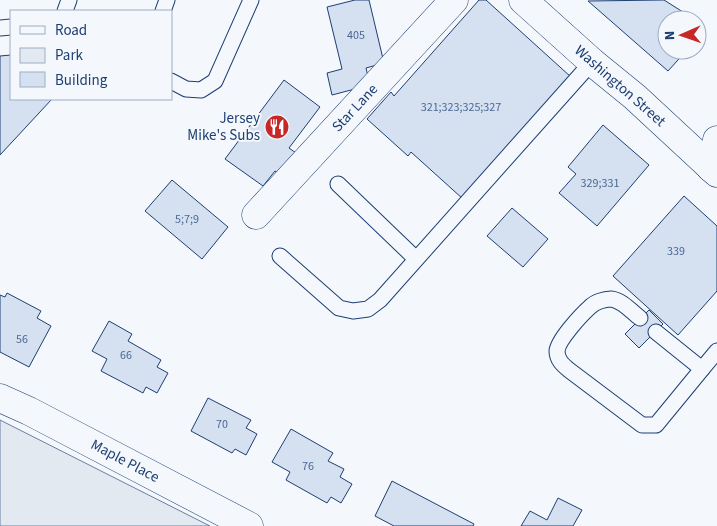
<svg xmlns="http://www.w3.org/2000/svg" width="717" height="526" viewBox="0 0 717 526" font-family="'Source Sans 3',sans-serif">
  <rect width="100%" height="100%" fill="#f4f7fb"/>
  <path fill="#e3e9f0" stroke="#687fa3" d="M0,420l210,106h-210z"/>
  <g fill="#d5e0f0" stroke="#1d3f73">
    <path d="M355,0h14l15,63 -18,5 4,17 -38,10 -5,-22 15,-4 -15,-62z"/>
    <path d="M479,0h7l85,77 -108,122 -52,-47 -3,4 -41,-37 24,-27 3,4z"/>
    <path d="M664,0l30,19 -1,1h-26v30h20l-19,21 -80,-70z"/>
    <path d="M11,55v44h41l-52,56v-99z"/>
    <path d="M284,80l36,27 -31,41 7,5 -16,22 -5,-4 -12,15 -38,-27z"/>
    <path d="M603,125l46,40 -52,61 -38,-33 17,-19 -8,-7z"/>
    <path d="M172,180l56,47 -26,32 -57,-48z"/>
    <path d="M684,196l33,30v65l-39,44 -65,-59z"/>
    <path d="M512,208l36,31 -25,28 -36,-31z"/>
    <path d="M7,293l34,18 -4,7 14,8 -22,41 -29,-15v-57l5,2z"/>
    <path d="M649,310l14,14 -24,24 -14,-14z"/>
    <path d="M109,321l23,13 -4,7 33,19 -4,7 11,6 -11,20 -11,-6 -3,6 -42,-22 6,-12 -15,-8z"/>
    <path d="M208,398l43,22 -5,8 11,6 -11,21 -11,-6 -3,4 -41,-22z"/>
    <path d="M291,429l42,24 -5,8 16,8 -4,8 12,7 -11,19 -10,-6 -4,6 -41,-23 4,-8 -18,-10z"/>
    <path d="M392,481l82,43 -1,2h-79l-19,-10z"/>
    <path d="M558,498l24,12 -9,16h-52l9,-15 17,9z"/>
  </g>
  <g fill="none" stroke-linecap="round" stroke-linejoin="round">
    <defs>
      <g id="lane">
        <path d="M65,11l4,-11"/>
        <path d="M163,11l4,-11"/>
        <path d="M0,28l11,-1"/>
        <path d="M171,81l15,8 15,1 14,-9 36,-81"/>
        <path d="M338,184l78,75"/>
        <path d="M280,256l59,52 14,3 15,-2 12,-9 212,-238"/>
        <path d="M640,318c-8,-6 -18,-18 -29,-19 -7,0 -16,3 -21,8 -9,8 -32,33 -33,44 0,9 6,14 12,19l73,55h14l46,-56 -46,-37"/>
        <path d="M702,369l15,-18"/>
      </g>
      <g id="street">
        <path d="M256,215l198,-215"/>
        <path d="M0,398l29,13 220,115"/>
      </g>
      <path id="secondary" d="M711,168l6,-28"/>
      <path id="primary" d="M523,0l69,62 43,35 82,76"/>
    </defs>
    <use href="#lane" stroke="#1d3f73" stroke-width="17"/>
    <use href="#street" stroke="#1d3f73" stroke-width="29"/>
    <use href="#secondary" stroke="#1d3f73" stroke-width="29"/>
    <use href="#primary" stroke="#1d3f73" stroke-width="29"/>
    <use href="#lane" stroke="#f4f7fb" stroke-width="15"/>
    <use href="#street" stroke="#f4f7fb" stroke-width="28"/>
    <use href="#secondary" stroke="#f4f7fb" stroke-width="28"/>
    <use href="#primary" stroke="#f4f7fb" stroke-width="28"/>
  </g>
  <defs>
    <symbol id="restaurant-disc" viewBox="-11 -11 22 22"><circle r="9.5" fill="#c62828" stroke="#f4f7fb"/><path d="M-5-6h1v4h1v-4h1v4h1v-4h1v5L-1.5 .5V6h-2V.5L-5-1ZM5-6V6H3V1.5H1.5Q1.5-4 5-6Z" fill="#fff"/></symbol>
  </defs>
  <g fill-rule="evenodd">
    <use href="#restaurant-disc" x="263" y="113" width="28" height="28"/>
  </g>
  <g text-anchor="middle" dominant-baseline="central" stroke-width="4" stroke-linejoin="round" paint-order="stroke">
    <g font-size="12" fill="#4b6792">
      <text x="356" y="35">405</text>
      <text x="461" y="107">321;323;325;327</text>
      <text x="600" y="183">329;331</text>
      <text x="187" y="219">5;7;9</text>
      <text x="676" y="251">339</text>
      <text x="22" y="339">56</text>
      <text x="126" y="355">66</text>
      <text x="222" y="424">70</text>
      <text x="308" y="466">76</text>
    </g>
    <g font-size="15" fill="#1d3f73" stroke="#f4f7fb">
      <text transform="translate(620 86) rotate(41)">Washington Street</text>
      <text transform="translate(355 108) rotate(-47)">Star Lane</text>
      <text transform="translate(125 461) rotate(28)">Maple Place</text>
    </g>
    <g font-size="15" fill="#1d3f73" stroke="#f4f7fb" text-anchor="end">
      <text x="260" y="118">Jersey<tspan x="260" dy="17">Mike's Subs</tspan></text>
    </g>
  </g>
  <rect x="10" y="10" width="162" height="90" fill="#f4f7fb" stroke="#9eadc5"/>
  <rect x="20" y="26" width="25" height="8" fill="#f4f7fb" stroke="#9eadc5"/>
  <text x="55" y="35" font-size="15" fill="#1d3f73">Road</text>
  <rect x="20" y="48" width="25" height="15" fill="#e3e9f0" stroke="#9eadc5"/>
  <text x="55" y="60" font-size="15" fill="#1d3f73">Park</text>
  <rect x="20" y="72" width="25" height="15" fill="#d5e0f0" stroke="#9eadc5"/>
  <text x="55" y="85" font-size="15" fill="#1d3f73">Building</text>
  <g transform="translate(682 35) rotate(268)"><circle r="24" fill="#f4f7fb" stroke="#9eadc5"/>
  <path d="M0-4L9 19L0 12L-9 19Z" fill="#c62828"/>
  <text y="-8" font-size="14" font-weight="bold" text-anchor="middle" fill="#1d3f73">N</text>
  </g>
</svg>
